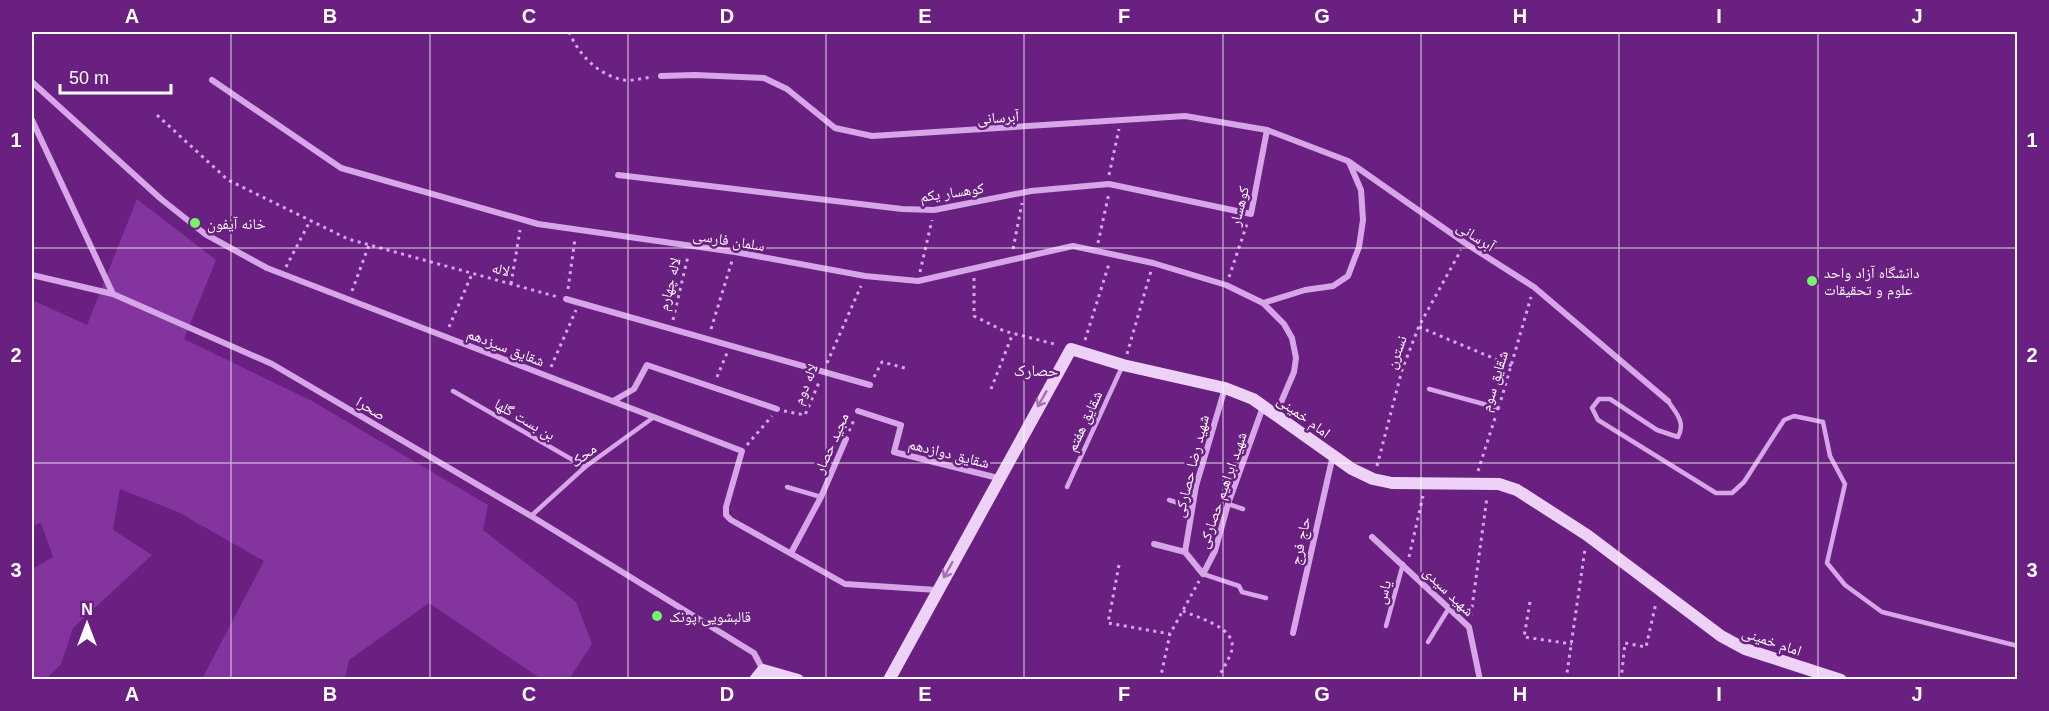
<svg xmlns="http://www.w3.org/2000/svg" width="2049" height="711" viewBox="0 0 2049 711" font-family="Arial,'Noto Naskh Arabic',sans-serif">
  <rect width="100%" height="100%" fill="#6a2081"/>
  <path fill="#84349f" d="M137,199l79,61 -32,79 128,62 176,104 -5,25 93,72 16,42 -23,35h-28l-112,-76 -80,57 -4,19h-143l62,-118 -86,-49 -58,-23 -7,41 39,25 -79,73 -12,36 -15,15h-14v-110l21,-12 -12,-34 -9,3v-226l55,25z"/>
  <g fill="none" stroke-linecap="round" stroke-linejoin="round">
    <g stroke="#d7a6e8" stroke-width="3" stroke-dasharray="3 4.5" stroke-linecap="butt">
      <path d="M569,32c10,23 29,43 55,48 9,1 20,-2 29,-3"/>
      <path d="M157,115l71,65 120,59 210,58"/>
      <path d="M1109,175l10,-46"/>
      <path d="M1098,243l11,-50"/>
      <path d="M1013,249l9,-46"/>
      <path d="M286,267l24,-46"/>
      <path d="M920,272l12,-52"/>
      <path d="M1229,277l18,-53"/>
      <path d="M974,278v38l30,15 54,14"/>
      <path d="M511,284l9,-54"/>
      <path d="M568,289l7,-50"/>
      <path d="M352,291l17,-46"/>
      <path d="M673,320l15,-64"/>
      <path d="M449,327l23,-53"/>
      <path d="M1419,327l93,39"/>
      <path d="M711,329l21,-68"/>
      <path d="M1085,340l24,-76"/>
      <path d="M1127,354l24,-83"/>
      <path d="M827,363l34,-77"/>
      <path d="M551,367l25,-57"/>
      <path d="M717,377l10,-24"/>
      <path d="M874,377l8,-15 23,6"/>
      <path d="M991,389l22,-56"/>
      <path d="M1501,400l30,-103"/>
      <path d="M784,411l21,4 15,-35"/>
      <path d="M849,431l6,-13"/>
      <path d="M747,445l25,-29"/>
      <path d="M1377,466l25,-96 17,-44 42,-76"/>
      <path d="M1478,471l18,-56"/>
      <path d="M1409,557l14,-61"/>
      <path d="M1119,565l-11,58 62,11"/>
      <path d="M1530,602l-6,35 48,7"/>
      <path d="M1183,611c15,7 53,16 49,38 -2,10 -11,22 -15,31"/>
      <path d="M1471,615l16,-118"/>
      <path d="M1160,680l10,-46 29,-53"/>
      <path d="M1566,680l19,-131"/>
      <path d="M1621,680l4,-37 21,4 10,-44"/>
    </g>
    <g stroke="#d7a6e8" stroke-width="4.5">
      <path d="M1429,389l69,19"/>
      <path d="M453,391l132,76"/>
      <path d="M1668,401c8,12 18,21 10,36l-21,-7 -47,-31h-11l-7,9 6,12 118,73h16l12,-11 40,-62 10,-4 29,6 7,34 15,28 -18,79 18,22 37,27 136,34"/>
      <path d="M787,487l34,10"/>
      <path d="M1067,487l55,-120"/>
      <path d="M1169,500l22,7"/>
      <path d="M1228,504l15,5"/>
      <path d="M531,516l54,-49 69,-50"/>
      <path d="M1203,574l36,12 3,6 24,6"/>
      <path d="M1386,626l17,-62"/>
      <path d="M1428,642l21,-34"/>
    </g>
    <g stroke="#d7a6e8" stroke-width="6">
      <path d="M661,76l34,-1 69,3 23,11 48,39 37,8 313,-20 82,14 81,31 117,82 69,44 134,114"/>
      <path d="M212,80l129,88 197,56 197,28 130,24 53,5 155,-35 80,17 73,22 37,18 21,21 8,14 4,20 -2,14 -18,42"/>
      <path d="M32,82l129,117 44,35 62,34 475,183 -16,56v8l5,5 114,64 92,6"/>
      <path d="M32,120l81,174 159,70 259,152 223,137 9,17"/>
      <path d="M618,175l284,34 32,1 97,-19 78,-7 142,30 16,-84"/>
      <path d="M32,275l81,19"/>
      <path d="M566,299l304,86"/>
      <path d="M1263,303l42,-13 28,-4 15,-10 11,-29 4,-27 -2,-30 -12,-28"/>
      <path d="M613,401l21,-12 13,-24 130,44"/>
      <path d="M858,411l43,14 -7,27 104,26"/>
      <path d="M1372,537l97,90 11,53"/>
      <path d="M1154,544l31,8 18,22 12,-23 13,-47 35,-97"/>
      <path d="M1185,552l11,-66 29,-98"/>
      <path d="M791,553l30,-56 25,-58"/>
      <path d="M1293,633l40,-178"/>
    </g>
    <g stroke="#eed1f6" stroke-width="12">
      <path d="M755,680l8,-10 35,10"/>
      <path d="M889,680l182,-331 52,16 102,23 28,11 99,70 21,10 19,4 107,1 18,6 70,45 134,101 24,13 96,31"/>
    </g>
  </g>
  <defs><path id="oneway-shaft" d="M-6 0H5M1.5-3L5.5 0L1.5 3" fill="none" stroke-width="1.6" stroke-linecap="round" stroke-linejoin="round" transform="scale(1.5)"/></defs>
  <g stroke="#a570b6">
    <use href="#oneway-shaft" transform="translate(1042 399) rotate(120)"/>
    <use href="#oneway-shaft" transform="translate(948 570) rotate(119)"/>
  </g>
  <path fill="none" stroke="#fff" stroke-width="1.5" stroke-opacity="0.55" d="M231,32v648M430,32v648M628,32v648M826,32v648M1024,32v648M1223,32v648M1421,32v648M1619,32v648M1818,32v648M32,248h1986M32,463h1986"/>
  <g fill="#74f567" stroke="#6a2081" stroke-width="2">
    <circle cx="195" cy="223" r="6"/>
    <circle cx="1812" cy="281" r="6"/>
    <circle cx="657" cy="616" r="6"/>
  </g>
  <g text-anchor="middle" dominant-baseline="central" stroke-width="5" stroke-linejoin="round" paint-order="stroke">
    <g font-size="15" fill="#fff" stroke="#6a2081">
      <text transform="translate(998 117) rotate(-4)">آبرسانی</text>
      <text transform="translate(952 192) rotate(-8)">کوهسار یکم</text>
      <text transform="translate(1239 206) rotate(-76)">کوهسار</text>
      <text transform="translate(1476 236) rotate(33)">آبرسانی</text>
      <text transform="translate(729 240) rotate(9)">سلمان فارسی</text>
      <text transform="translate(501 269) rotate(15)">لاله</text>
      <text transform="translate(669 284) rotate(-76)">لاله چهارم</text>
      <text transform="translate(506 347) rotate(21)">شقایق سیزدهم</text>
      <text transform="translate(1396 352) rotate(-70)">نسترن</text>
      <text transform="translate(1494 381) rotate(-73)">شقایق سوم</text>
      <text transform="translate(805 384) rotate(-67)">لاله دوم</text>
      <text transform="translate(371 408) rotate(31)">صحرا</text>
      <text transform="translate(1304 416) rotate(36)">امام خمینی</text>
      <text transform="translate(525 419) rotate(30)">بن بست گلها</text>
      <text transform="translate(1084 421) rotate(-65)">شقایق هفتم</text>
      <text transform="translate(831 443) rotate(-66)">مجید حصار</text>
      <text transform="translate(949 453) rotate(14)">شقایق دوازدهم</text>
      <text transform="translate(583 455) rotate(-38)">محک</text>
      <text transform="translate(1191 466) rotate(-76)">شهید رضا حصارکی</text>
      <text transform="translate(1222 490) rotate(-71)">شهید ابراهیم حصارکی</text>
      <text transform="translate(1300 541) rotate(-78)">حاج فرج</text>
      <text transform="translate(1449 591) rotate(44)">شهید سیدی</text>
      <text transform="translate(1383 592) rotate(-75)">یاس</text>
      <text transform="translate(1772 641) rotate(19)">امام خمینی</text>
    </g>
    <g font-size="15" fill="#fff" stroke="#6a2081" text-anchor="start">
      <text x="207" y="223">خانه آیفون</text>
      <text x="1824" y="272">دانشگاه آزاد واحد<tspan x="1824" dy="17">علوم و تحقیقات</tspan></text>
      <text x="669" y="616">قالبشویی پونک</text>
    </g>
    <g font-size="16" fill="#fff" stroke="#6a2081">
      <text x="1036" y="370">حصارک</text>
    </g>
  </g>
  <rect width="2049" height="711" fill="none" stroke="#6a2081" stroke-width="66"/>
  <g transform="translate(87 624)" stroke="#6a2081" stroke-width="4.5" paint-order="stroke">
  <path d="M0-4.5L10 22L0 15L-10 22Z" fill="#ffffff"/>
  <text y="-9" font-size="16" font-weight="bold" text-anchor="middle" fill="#ffffff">N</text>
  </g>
  <path d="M60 84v9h111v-9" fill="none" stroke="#ffffff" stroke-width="3"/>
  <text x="69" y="84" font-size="18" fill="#ffffff" stroke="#6a2081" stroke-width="4.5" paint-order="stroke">50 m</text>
  <rect x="33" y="33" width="1983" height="645" fill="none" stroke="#fff" stroke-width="2"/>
  <g font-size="20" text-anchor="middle" font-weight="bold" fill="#fff">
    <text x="132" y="23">A</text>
    <text x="330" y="23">B</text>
    <text x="529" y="23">C</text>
    <text x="727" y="23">D</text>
    <text x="925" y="23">E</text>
    <text x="1124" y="23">F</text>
    <text x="1322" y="23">G</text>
    <text x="1520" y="23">H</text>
    <text x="1719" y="23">I</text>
    <text x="1917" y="23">J</text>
    <text x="16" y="147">1</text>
    <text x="2032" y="147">1</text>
    <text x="16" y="362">2</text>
    <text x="2032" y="362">2</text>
    <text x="16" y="577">3</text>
    <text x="2032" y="577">3</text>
    <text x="132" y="701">A</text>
    <text x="330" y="701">B</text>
    <text x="529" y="701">C</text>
    <text x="727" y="701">D</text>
    <text x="925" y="701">E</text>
    <text x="1124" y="701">F</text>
    <text x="1322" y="701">G</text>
    <text x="1520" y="701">H</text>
    <text x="1719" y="701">I</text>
    <text x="1917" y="701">J</text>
  </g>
</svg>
